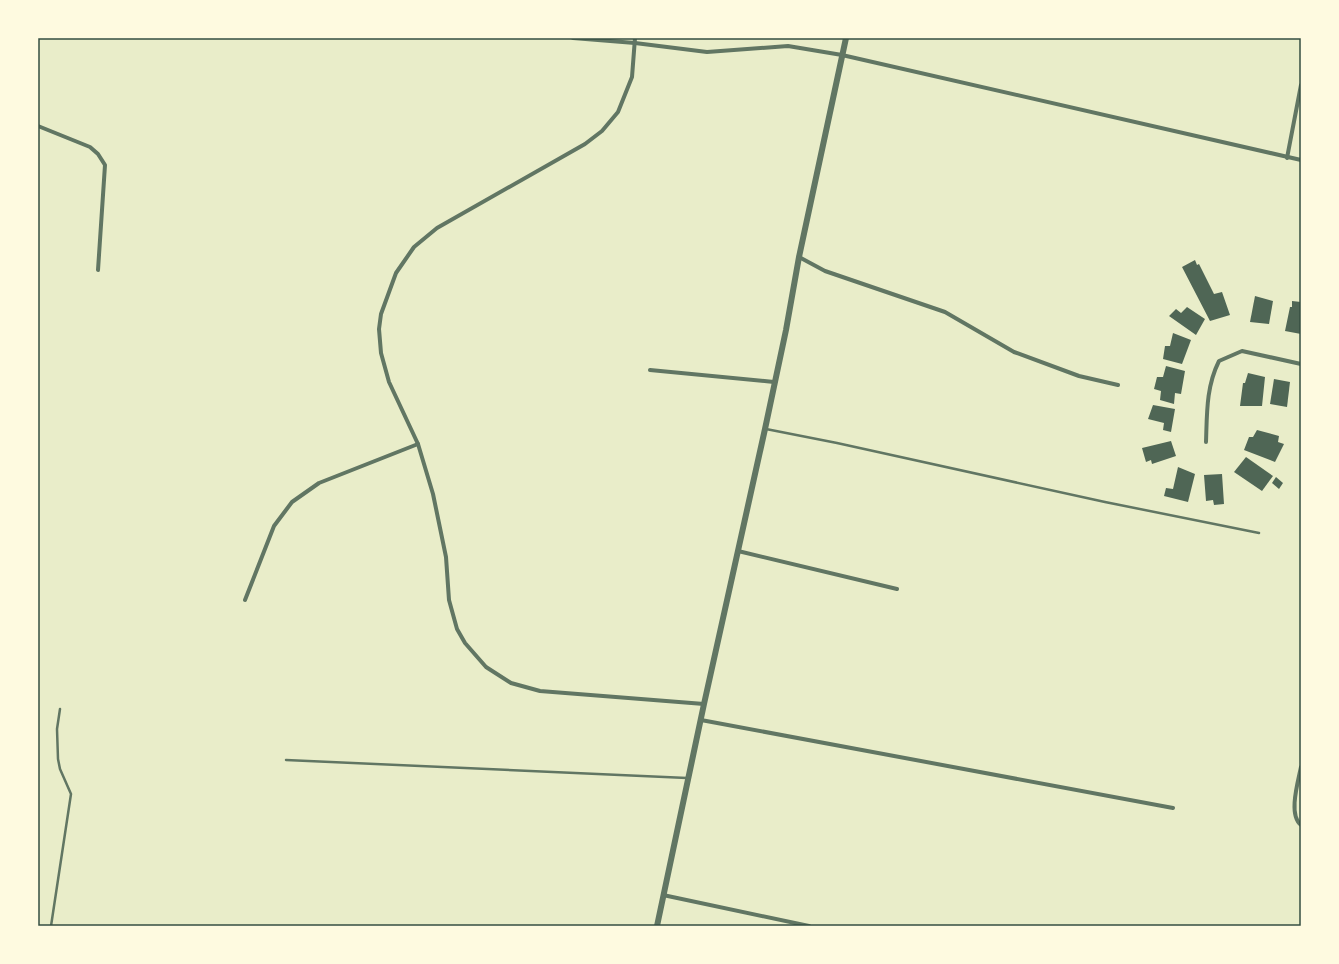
<svg xmlns="http://www.w3.org/2000/svg" width="1339" height="964" viewBox="0 0 1339 964" font-family="Figtree,sans-serif">
  <rect width="100%" height="100%" fill="#e9edc9"/>
  <g fill="#4f6655">
    <path d="M1195,260l2,5 2,-1 15,30 8,-2 8,23 -20,6 -28,-54z"/>
    <path d="M1255,296l18,5 -4,23 -19,-2z"/>
    <path d="M1292,301l9,1v32l-16,-3 5,-24h2z"/>
    <path d="M1187,307l18,12 -9,16 -27,-19 7,-7 5,4z"/>
    <path d="M1173,333l18,7 -9,24 -19,-5 2,-13h5z"/>
    <path d="M1166,366l19,5 -4,23 -6,-1 -1,11 -14,-4 1,-9 -7,-2 3,-12h6z"/>
    <path d="M1248,373l17,4 -3,29h-22l3,-23h2z"/>
    <path d="M1274,379l16,3 -3,25 -17,-3z"/>
    <path d="M1153,405l22,4 -4,23 -8,-2 1,-7 -16,-4z"/>
    <path d="M1257,430l22,6 -1,6 6,2 -9,18 -31,-12 5,-13h4z"/>
    <path d="M1171,441l5,15 -24,8 -1,-4 -5,2 -4,-14z"/>
    <path d="M1246,457l27,19 -11,15 -28,-19z"/>
    <path d="M1178,467l17,7 -7,28 -24,-6 2,-8 7,1z"/>
    <path d="M1222,474l2,30 -10,1 -1,-5 -7,1 -2,-26z"/>
    <path d="M1276,477l7,6 -4,6 -7,-6z"/>
  </g>
  <g fill="none" stroke-linecap="round" stroke-linejoin="round">
    <g stroke="#617663" stroke-width="2.5">
      <path d="M766,429l71,14 268,59 154,31"/>
      <path d="M286,760l401,18"/>
      <path d="M51,926l20,-132 -11,-25 -2,-10 -1,-30 3,-20"/>
    </g>
    <g stroke="#617663" stroke-width="4">
      <path d="M573,38l62,5 72,9 81,-6 54,9 459,105"/>
      <path d="M635,38l-3,39 -14,35 -16,19 -17,13 -148,84 -23,19 -18,26 -15,41 -2,15 2,24 8,29 29,62 15,50 13,63 3,43 8,29 8,14 21,24 25,16 29,8 164,13"/>
      <path d="M38,126l52,21 8,7 7,11 -7,105"/>
      <path d="M1287,158l14,-73"/>
      <path d="M799,257l26,14 120,41 69,40 65,24 39,9"/>
      <path d="M650,370l124,12"/>
      <path d="M1206,442c1,-28 0,-55 13,-81l23,-10 59,13"/>
      <path d="M738,551l159,38"/>
      <path d="M245,600l29,-74 18,-24 27,-19 99,-39"/>
      <path d="M701,720l472,88"/>
      <path d="M1301,767c-3,15 -13,48 0,58"/>
      <path d="M663,895l146,31"/>
    </g>
    <path stroke="#617663" stroke-width="6" d="M657,926l47,-222 61,-275 21,-99 13,-73 47,-219"/>
  </g>
  <rect width="1339" height="964" fill="none" stroke="#fefae0" stroke-width="78"/>
  <rect x="39" y="39" width="1261" height="886" fill="none" stroke="#344e41" stroke-width="1.5"/>
</svg>
